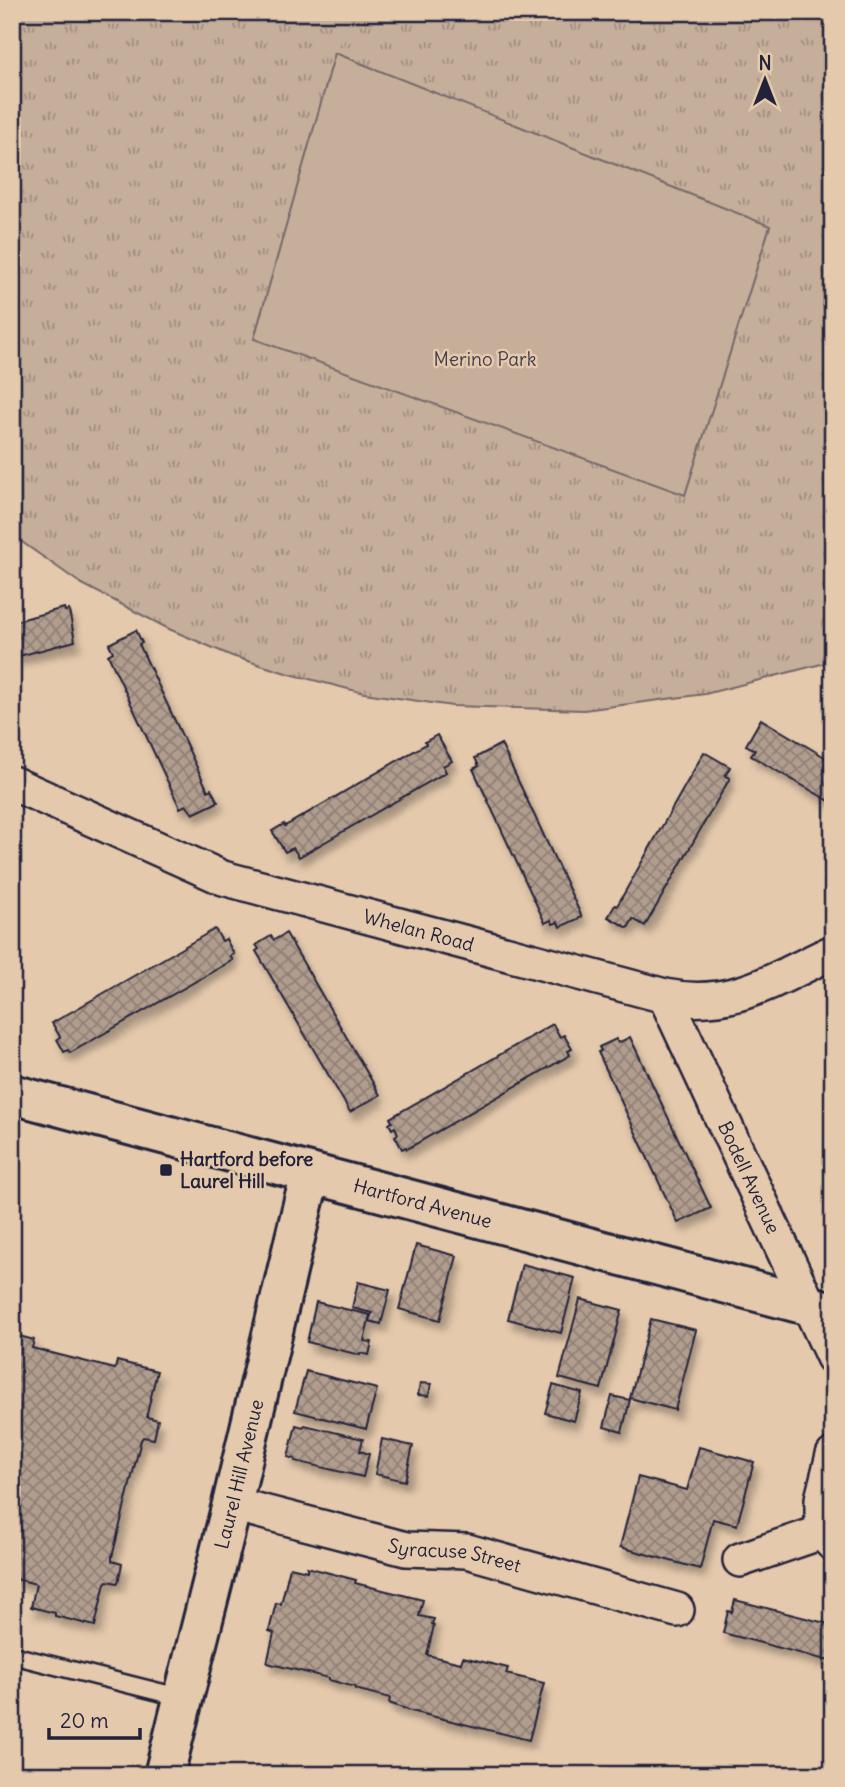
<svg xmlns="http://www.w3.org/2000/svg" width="845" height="1787" viewBox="0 0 845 1787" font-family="Delius,sans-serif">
  <defs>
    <pattern id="park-tufts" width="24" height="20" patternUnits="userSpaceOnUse" patternTransform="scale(1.75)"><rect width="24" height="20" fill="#c5ae9a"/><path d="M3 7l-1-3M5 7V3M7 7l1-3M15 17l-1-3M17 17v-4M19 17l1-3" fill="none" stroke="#a08d7f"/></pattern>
    <pattern id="building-cross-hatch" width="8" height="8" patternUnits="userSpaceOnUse" patternTransform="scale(1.75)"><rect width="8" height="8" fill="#b19d8e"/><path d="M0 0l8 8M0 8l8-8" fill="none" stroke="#908075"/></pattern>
    <filter id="shadow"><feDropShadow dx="4.5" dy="8" stdDeviation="3.5" flood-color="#0004"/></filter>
  </defs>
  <rect width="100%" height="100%" fill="#e4c9ac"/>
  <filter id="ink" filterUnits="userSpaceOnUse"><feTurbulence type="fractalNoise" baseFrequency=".0143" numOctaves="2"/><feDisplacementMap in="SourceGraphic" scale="14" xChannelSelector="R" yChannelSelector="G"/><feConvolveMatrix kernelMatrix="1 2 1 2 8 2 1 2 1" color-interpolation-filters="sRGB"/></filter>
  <g filter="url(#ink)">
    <path fill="url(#park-tufts)" stroke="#74686a" stroke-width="2" d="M12,12h821v649l-128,33 -121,16 -132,-4 -88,-13 -78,-20 -54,-17 -63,-27 -89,-46 -68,-48z"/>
    <path fill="#c5ae9a" stroke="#74686a" stroke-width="2" d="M335,53l435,173 -85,269 -431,-156z"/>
    <g fill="url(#building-cross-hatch)" stroke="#22223b" stroke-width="2" filter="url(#shadow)">
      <path d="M64,608l1,3 4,-1 6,31 -63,17v-36z"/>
      <path d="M136,630l6,13 -3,1 69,147 3,-2 7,13 -25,12 -7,-9 -6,3 -72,-153 5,-3 -4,-8z"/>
      <path d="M761,719l72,43v41l-82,-47 4,-6 -9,-5z"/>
      <path d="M437,735l15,26 -9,5 3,6 -147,85 -6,-9 -8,4 -13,-21 12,-7 1,2 141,-82 -1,-2z"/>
      <path d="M501,744l81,173 -22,10 -2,-5 -5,2 -2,-4 -6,3 -72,-154 6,-3 -4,-8z"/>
      <path d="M704,752l26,15 -5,9 5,2 -85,148 -12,-7 -5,9 -20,-11 7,-12 2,1z"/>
      <path d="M215,929l7,12 4,-2 8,15 -4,2 3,4 -163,93 -2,-3 -4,2 -7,-13 3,-2 -8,-14z"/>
      <path d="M286,933l94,162 -30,17 -94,-161 3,-2 -3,-4 15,-9 3,4z"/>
      <path d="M553,1024l7,13 4,-2 8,14 -4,2 2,4 -163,94 -1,-2 -4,2 -7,-13 3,-2 -3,-7 -3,2 -3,-5 3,-2 -2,-4z"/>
      <path d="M630,1037l81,171 -33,15 -80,-171 3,-1 -2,-4 17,-8 2,4z"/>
      <path d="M416,1245l41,11 -17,64 -41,-11z"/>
      <path d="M522,1264l53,14 -14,55 -53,-14z"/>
      <path d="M358,1282l32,8 -9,34 -12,-3 3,-8 -20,-5z"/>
      <path d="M580,1299l42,11 -21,79 -42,-11z"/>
      <path d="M316,1302l54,13 -6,26 8,1 -3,13 -9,-2v2l-53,-13z"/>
      <path d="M651,1319l45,11 -21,80 -45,-12z"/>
      <path d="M12,1334l22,6 -2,8 83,21 2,-8 40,10 -10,43v3l11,3 -4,19 -11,-2 -2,3 -29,117v4l10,3 -4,19 -11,-2 -2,2 -10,43 -40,-10v-3l-24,-6 5,-23 -24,-6z"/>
      <path d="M306,1371l71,18 -11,40 -71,-18z"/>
      <path d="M420,1383l11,1 -2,12 -11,-1z"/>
      <path d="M553,1385l29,8 -8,28 -29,-8z"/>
      <path d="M612,1396l18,4 -8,32 -18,-5z"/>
      <path d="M296,1425l7,2 2,-2 58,14 -3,12 9,3 -6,23 -68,-16v-2l-7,-2z"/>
      <path d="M382,1439l31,7 -8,35 -30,-7z"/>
      <path d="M699,1447l55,15 -17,63 -24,-6 -13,50 -80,-22 18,-70 49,13z"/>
      <path d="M290,1567l17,4v-4l49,13 -1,3 68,17 -4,16 15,3 -2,5 2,1 -7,30 34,8 2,-6 45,11 -2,6 38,9 -15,57 -118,-29 -22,-8 1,-5 -35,-9v-2l-26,-7v-2l-62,-15 7,-30 -5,-2 7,-28 5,1z"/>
      <path d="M735,1600l98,25v37l-110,-29 5,-22 4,1z"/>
    </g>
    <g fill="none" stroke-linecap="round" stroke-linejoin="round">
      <defs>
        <path id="service" d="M12,1655l171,43"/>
        <g id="minor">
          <path id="s1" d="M12,783l211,95 442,118c67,14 109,-17 168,-44"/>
          <path id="s2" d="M665,996l168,361"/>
          <path d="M833,1455l-11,44v33l11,12"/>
          <path id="s3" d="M232,1504l174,45 61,2 210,59"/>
          <path d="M740,1560l82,-28"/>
        </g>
        <g id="tertiary">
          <path id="s4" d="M164,1775l68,-271 72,-304 8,-26"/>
        </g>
        <g id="secondary">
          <path id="s5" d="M12,1094l821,218"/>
        </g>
      </defs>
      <use href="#service" stroke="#22223b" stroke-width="21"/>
      <use href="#minor" stroke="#22223b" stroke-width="38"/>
      <use href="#tertiary" stroke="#22223b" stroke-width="44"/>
      <use href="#secondary" stroke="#22223b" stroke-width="44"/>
      <use href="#service" stroke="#e4c9ac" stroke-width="16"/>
      <use href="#minor" stroke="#e4c9ac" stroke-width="33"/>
      <use href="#tertiary" stroke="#e4c9ac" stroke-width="38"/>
      <use href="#secondary" stroke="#e4c9ac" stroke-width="38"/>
    </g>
  </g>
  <rect fill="#22223b" stroke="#e4c9ac" stroke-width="2.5" x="159" y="1163" width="14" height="14" rx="3.5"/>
  <g text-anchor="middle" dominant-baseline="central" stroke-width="5" stroke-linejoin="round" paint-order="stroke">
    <g font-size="19" fill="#433e4e" stroke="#e4c9ac">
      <text x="485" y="359">Merino Park</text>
    </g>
    <g font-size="19" fill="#22223b" stroke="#e4c9ac">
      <text stroke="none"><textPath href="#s1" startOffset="434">Whelan Road</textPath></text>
      <text stroke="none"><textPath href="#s2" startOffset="200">Bodell Avenue</textPath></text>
      <text stroke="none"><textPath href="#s5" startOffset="425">Hartford Avenue</textPath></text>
      <text stroke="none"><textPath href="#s4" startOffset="310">Laurel Hill Avenue</textPath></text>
      <text stroke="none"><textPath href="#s3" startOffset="229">Syracuse Street</textPath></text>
    </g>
    <g font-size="19" font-weight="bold" fill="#22223b" stroke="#e4c9ac" text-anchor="start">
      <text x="180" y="1159">Hartford before<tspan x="180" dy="22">Laurel Hill</tspan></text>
    </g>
  </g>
  <rect width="845" height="1787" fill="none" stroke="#e4c9ac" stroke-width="42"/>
  <rect x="21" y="21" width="803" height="1745" fill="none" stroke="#22223b" stroke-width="2.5" filter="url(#ink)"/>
  <g transform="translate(765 80)" stroke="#e4c9ac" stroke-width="5" paint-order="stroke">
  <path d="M0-5L12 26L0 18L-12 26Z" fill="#22223b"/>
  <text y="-10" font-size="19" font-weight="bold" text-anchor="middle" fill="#22223b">N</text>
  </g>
  <path d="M49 1728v10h91v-10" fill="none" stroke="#22223b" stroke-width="3.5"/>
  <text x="60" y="1728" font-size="21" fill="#22223b" stroke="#e4c9ac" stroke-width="5" paint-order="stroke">20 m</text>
</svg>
